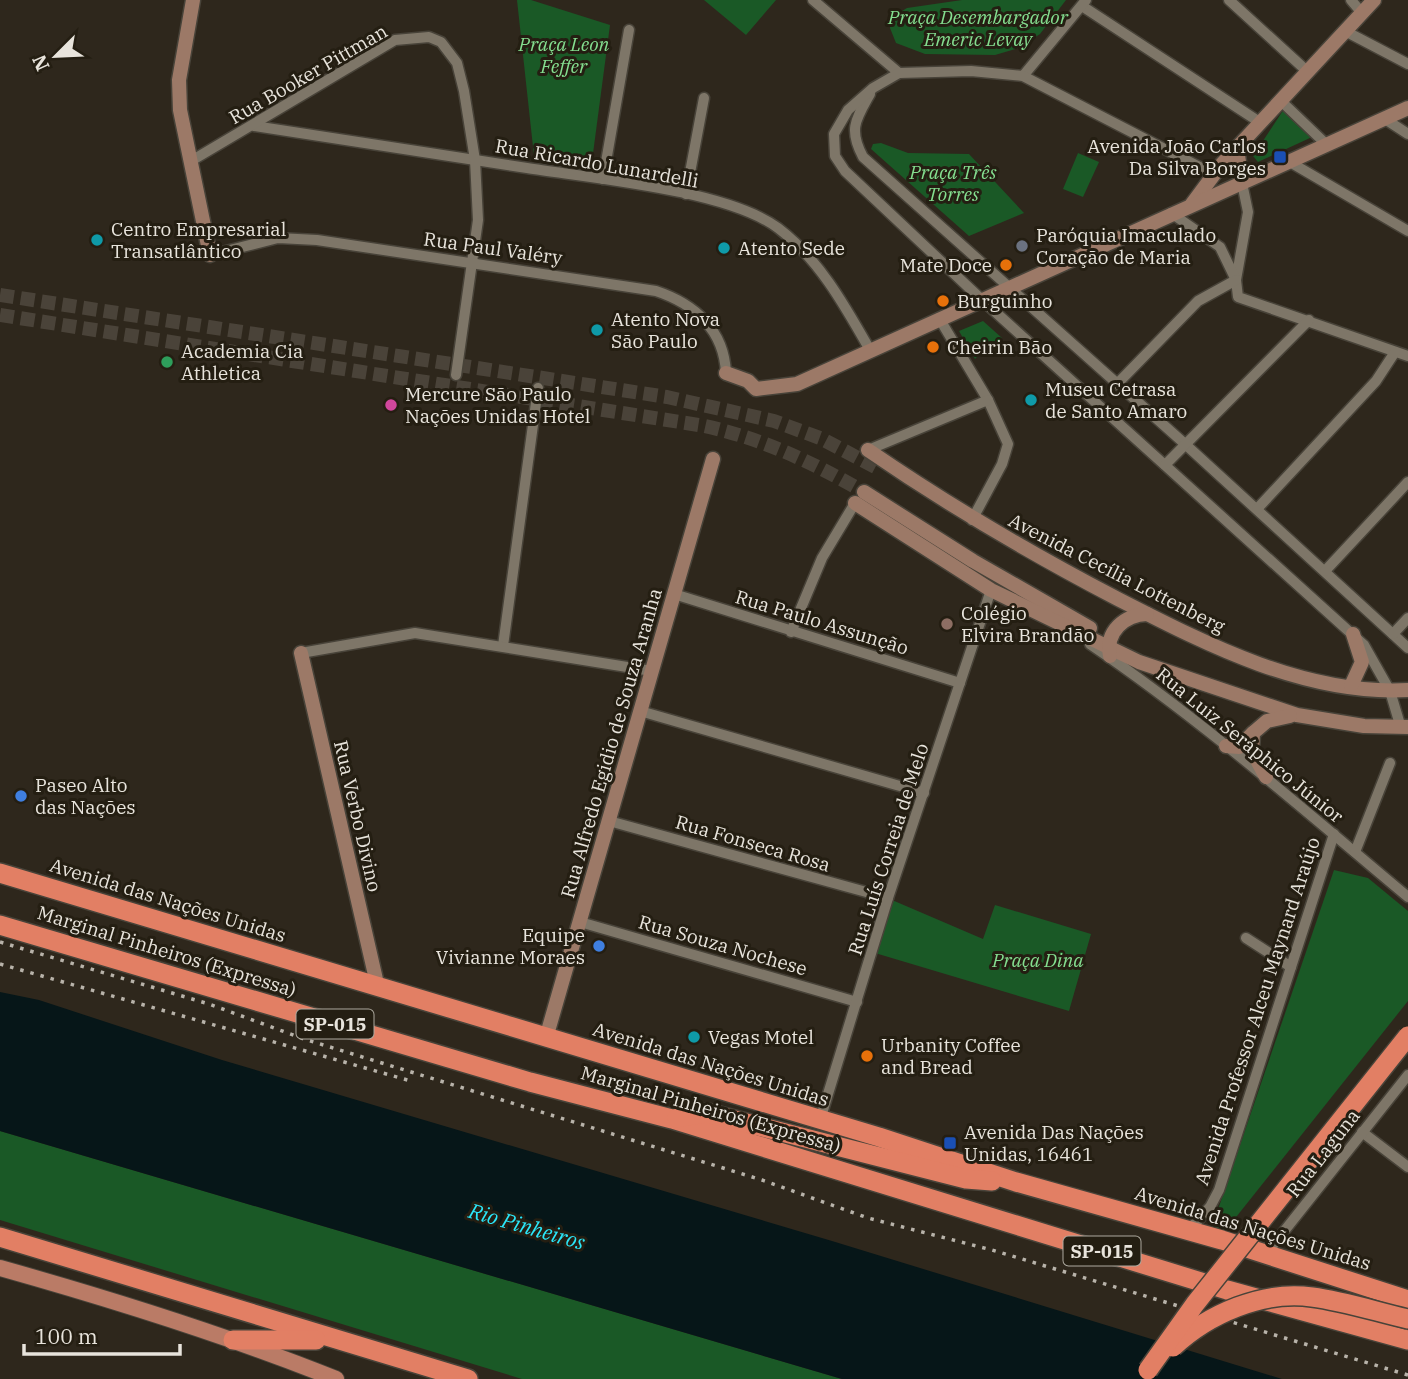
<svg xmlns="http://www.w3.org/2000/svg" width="1408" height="1379" viewBox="0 0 1408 1379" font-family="'IBM Plex Serif',serif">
  <rect width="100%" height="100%" fill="#2e271c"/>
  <g fill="#1a5926">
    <path d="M517,0h14l79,25 -18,136 -58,-5z"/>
    <path d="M704,0h72l-30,35z"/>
    <path d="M962,0h104l-26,34 -21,14 -24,7 -70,-1 -29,-11 -6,-15 1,-10 16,-10z"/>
    <path d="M1284,109l28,28 -54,25 -5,-6z"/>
    <path d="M881,143l27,10 61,1 55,59 -55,23 -98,-87 2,-5z"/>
    <path d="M1078,153l21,9 -16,35 -20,-8z"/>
    <path d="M983,321l19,17 -7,7 -4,-3 -16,17 -16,-28z"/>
    <path d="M1334,870l34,8 40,33v90l-183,230 -13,-4z"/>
    <path d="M892,900l91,39 12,-34 96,29 -22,77 -194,-58z"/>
    <path d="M0,1131l842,248h-320l-522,-159z"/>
  </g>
  <path fill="#061618" d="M0,992l39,8 183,60 610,181 450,138h-440l-842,-248z"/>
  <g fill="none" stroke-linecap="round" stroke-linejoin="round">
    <g stroke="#4a4339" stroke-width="14" stroke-dasharray="14 7" stroke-linecap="butt">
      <path d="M0,295l667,102 107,24 46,17 59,31"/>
      <path d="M0,315l705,111c58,13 107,36 159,66"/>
    </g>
    <defs>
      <g id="street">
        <path d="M813,0l86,73"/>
        <path d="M1229,0l79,72"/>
        <path d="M1351,0l11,13"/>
        <path d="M1082,6l179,117"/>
        <path d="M1345,31l63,33"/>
        <path d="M1023,76l63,-76"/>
        <path d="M870,94c-14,25 -22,35 -7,63l322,287 223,204"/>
        <path d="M1281,101l46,44"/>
        <path d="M1385,119l23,15"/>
        <path d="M254,126c91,14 182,28 273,42 64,10 200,22 251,60 41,31 67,78 92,122"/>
        <path d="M191,161l204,-121 34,-3 12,5 16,21 7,28 11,69 3,60 -22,155"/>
        <path d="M1288,161l120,70"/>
        <path d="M1213,174l-190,-98 -52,-5 -72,2 -26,15 -25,22 -14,24 1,22 10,15 136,128 383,346 26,46 11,37"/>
        <path d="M603,179l26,-149"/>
        <path d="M1242,183l6,29 -12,68 2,17 170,59"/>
        <path d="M686,194l18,-96"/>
        <path d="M1171,213l49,34 16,33"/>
        <path d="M210,255l68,-17 39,2 339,51c39,13 68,39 70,82"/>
        <path d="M939,318l49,82 20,44 -6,20 -30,56"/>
        <path d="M1117,384l81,-83 38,-21"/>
        <path d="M868,450l120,-50"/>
        <path d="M1165,465l144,-145"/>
        <path d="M1257,509l119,-128 19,-29"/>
        <path d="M1325,571l83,-89"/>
        <path d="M674,594l286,89"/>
        <path d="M791,632l31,-74 33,-55"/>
        <path d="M1393,634l15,-16"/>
        <path d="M1090,644c112,76 214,166 318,253"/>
        <path d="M503,646l35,-258"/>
        <path d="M301,653l114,-20 237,38"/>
        <path d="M640,711l284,82"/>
        <path d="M609,821l279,77"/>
        <path d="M1355,852l35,-89"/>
        <path d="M580,922l277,80"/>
        <path d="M1246,938l45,29"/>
        <path d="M820,1120l68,-222 103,-308"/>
        <path d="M1362,1132l46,35"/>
        <path d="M1188,1231l22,-24 9,-17 115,-356"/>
        <path d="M1266,1254l142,-179"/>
      </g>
      <g id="secondary">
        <path d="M193,0l-14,80 1,30 30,145"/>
        <path d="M1237,148l5,35"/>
        <path d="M1192,204l29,-39 153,-165"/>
        <path d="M726,373l22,8 8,8 41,-5 611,-276"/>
        <path d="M868,450c80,55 162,103 248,148 88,45 189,98 292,92"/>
        <path d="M864,492l109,69 117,67"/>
        <path d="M855,503l136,87 148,72 158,53 67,11 44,1"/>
        <path d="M301,653l77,335"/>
        <path d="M1110,656c-5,-25 15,-41 37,-42"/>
        <path d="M1351,686l11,-24 -9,-28"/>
        <path d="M1226,746l13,1 14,-14"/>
        <path d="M1266,777l-14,-26 1,-18 14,-12 23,-5"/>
        <path d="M546,1038l167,-579"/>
      </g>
      <path id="primary" d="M0,1268c114,32 226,67 336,111"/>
      <g id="highway">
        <path d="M0,873l879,264 137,45 206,58 186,60"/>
        <path d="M0,925l530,157 142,37 555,171 181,50"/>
        <path d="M677,1118l30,-5 259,66 26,2"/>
        <path d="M0,1237l468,142"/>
        <path d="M233,1340h83"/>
      </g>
    </defs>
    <use href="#street" stroke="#484339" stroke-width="13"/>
    <use href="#secondary" stroke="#484339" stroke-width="17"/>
    <use href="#primary" stroke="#484339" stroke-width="18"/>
    <use href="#highway" stroke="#484339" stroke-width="22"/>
    <use href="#street" stroke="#7e7668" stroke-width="10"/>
    <use href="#secondary" stroke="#9c7967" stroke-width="14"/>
    <use href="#primary" stroke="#ba7b66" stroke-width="16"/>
    <use href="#highway" stroke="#e27f64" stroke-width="19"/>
    <g stroke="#b8b3aa" stroke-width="3.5" stroke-dasharray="3.5 7" stroke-linecap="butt">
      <path d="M0,942l209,62 95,35 458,141 106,38 124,32 416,125"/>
      <path d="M0,964l411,117"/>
    </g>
    <defs>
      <g id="highway-bridge">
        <path d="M1173,1347c35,-33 90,-57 139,-50 32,4 65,15 96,22"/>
        <path d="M1148,1370l47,-66 213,-268"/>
      </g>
    </defs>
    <use href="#highway-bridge" stroke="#484339" stroke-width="22" stroke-linecap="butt"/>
    <use href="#highway-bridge" stroke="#e27f64" stroke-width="19"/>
  </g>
  <g fill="#1a4fb4" stroke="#241e12" stroke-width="2.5">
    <rect x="1273" y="150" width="14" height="14" rx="3.5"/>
    <rect x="943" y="1136" width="14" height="14" rx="3.5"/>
  </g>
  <g fill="#0f9aa8" stroke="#241e12" stroke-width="2.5">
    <circle cx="97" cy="240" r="7"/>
    <circle cx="724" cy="248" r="7"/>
    <circle cx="597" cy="330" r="7"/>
    <circle cx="1031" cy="400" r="7"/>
    <circle cx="694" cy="1037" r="7"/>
  </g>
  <circle fill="#6b7280" stroke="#241e12" stroke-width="2.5" cx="1022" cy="246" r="7"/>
  <g fill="#e8710a" stroke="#241e12" stroke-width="2.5">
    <circle cx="1006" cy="265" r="7"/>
    <circle cx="943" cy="301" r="7"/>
    <circle cx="933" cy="347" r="7"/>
    <circle cx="867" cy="1056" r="7"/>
  </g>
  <circle fill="#2e9e5b" stroke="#241e12" stroke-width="2.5" cx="167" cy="362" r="7"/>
  <circle fill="#d1479c" stroke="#241e12" stroke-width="2.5" cx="391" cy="405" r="7"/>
  <circle fill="#8d6e63" stroke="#241e12" stroke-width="2.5" cx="947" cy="624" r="7"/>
  <g fill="#3f7fe0" stroke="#241e12" stroke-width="2.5">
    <circle cx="21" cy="796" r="7"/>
    <circle cx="599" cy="946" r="7"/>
  </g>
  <g text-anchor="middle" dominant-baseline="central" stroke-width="6" stroke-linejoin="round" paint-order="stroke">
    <g fill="#241e12" stroke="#ada99f" stroke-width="2">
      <rect x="296.5" y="1009.5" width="77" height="29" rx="5"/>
      <rect x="1063.5" y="1236.5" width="77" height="29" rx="5"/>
    </g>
    <g font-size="18" font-weight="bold" fill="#e8e4dc">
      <text x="335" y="1024">SP-015</text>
      <text x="1102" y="1251">SP-015</text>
    </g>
    <g font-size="19" font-style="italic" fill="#84de8f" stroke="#241e12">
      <text x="978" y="17">Praça Desembargador<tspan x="978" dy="22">Emeric Levay</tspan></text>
      <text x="564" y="44">Praça Leon<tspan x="564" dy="22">Feffer</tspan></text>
      <text x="953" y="172">Praça Três<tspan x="953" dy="22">Torres</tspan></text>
      <text x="1038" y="960">Praça Dina</text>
    </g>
    <g font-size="19" fill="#e8e4dc" stroke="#241e12">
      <text transform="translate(308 74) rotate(-30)">Rua Booker Pittman</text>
      <text transform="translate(597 163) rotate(10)">Rua Ricardo Lunardelli</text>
      <text transform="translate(493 248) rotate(8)">Rua Paul Valéry</text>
      <text transform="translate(1117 573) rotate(27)">Avenida Cecília Lottenberg</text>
      <text transform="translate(822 622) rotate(17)">Rua Paulo Assunção</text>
      <text transform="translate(611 743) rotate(-74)">Rua Alfredo Egidio de Souza Aranha</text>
      <text transform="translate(1250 745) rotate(39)">Rua Luiz Seráphico Júnior</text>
      <text transform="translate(358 816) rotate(77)">Rua Verbo Divino</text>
      <text transform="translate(753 843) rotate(16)">Rua Fonseca Rosa</text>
      <text transform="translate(888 849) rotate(-72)">Rua Luís Correia de Melo</text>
      <text transform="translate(168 900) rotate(17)">Avenida das Nações Unidas</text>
      <text transform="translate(723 945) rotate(16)">Rua Souza Nochese</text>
      <text transform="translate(167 951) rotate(17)">Marginal Pinheiros (Expressa)</text>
      <text transform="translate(1257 1011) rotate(-72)">Avenida Professor Alceu Maynard Araújo</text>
      <text transform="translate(711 1064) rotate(17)">Avenida das Nações Unidas</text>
      <text transform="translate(711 1109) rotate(16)">Marginal Pinheiros (Expressa)</text>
      <text transform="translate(1323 1153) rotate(-52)">Rua Laguna</text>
      <text transform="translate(1253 1228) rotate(17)">Avenida das Nações Unidas</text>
    </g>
    <g font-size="19" fill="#e8e4dc" stroke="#241e12" text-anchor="start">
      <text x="1266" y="146" text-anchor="end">Avenida João Carlos<tspan x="1266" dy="22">Da Silva Borges</tspan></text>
      <text x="111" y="229">Centro Empresarial<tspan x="111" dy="22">Transatlântico</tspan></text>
      <text x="1036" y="235">Paróquia Imaculado<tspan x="1036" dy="22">Coração de Maria</tspan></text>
      <text x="738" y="248">Atento Sede</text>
      <text x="992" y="265" text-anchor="end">Mate Doce</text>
      <text x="957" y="301">Burguinho</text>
      <text x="611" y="319">Atento Nova<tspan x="611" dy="22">São Paulo</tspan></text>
      <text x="947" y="347">Cheirin Bão</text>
      <text x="181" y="351">Academia Cia<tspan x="181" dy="22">Athletica</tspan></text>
      <text x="1045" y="389">Museu Cetrasa<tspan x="1045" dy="22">de Santo Amaro</tspan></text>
      <text x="405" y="394">Mercure São Paulo<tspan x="405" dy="22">Nações Unidas Hotel</tspan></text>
      <text x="961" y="613">Colégio<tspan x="961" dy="22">Elvira Brandão</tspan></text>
      <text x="35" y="785">Paseo Alto<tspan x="35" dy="22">das Nações</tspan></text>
      <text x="585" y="935" text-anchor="end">Equipe<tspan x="585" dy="22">Vivianne Moraes</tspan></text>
      <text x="708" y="1037">Vegas Motel</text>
      <text x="881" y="1045">Urbanity Coffee<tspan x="881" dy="22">and Bread</tspan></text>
      <text x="964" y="1132">Avenida Das Nações<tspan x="964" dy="22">Unidas, 16461</tspan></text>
    </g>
    <g font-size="21" font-style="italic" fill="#2ae7f9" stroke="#241e12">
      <text transform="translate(527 1226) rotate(16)">Rio Pinheiros</text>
    </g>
  </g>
  <g transform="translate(56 56) rotate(246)" stroke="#241e12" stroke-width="5" paint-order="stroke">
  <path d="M0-5L12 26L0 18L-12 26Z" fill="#e8e4dc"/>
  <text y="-10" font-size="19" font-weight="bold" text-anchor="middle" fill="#e8e4dc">N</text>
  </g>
  <path d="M24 1344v10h156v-10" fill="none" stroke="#e8e4dc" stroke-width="3.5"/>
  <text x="35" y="1344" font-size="21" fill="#e8e4dc" stroke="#241e12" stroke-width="5" paint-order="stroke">100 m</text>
</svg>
